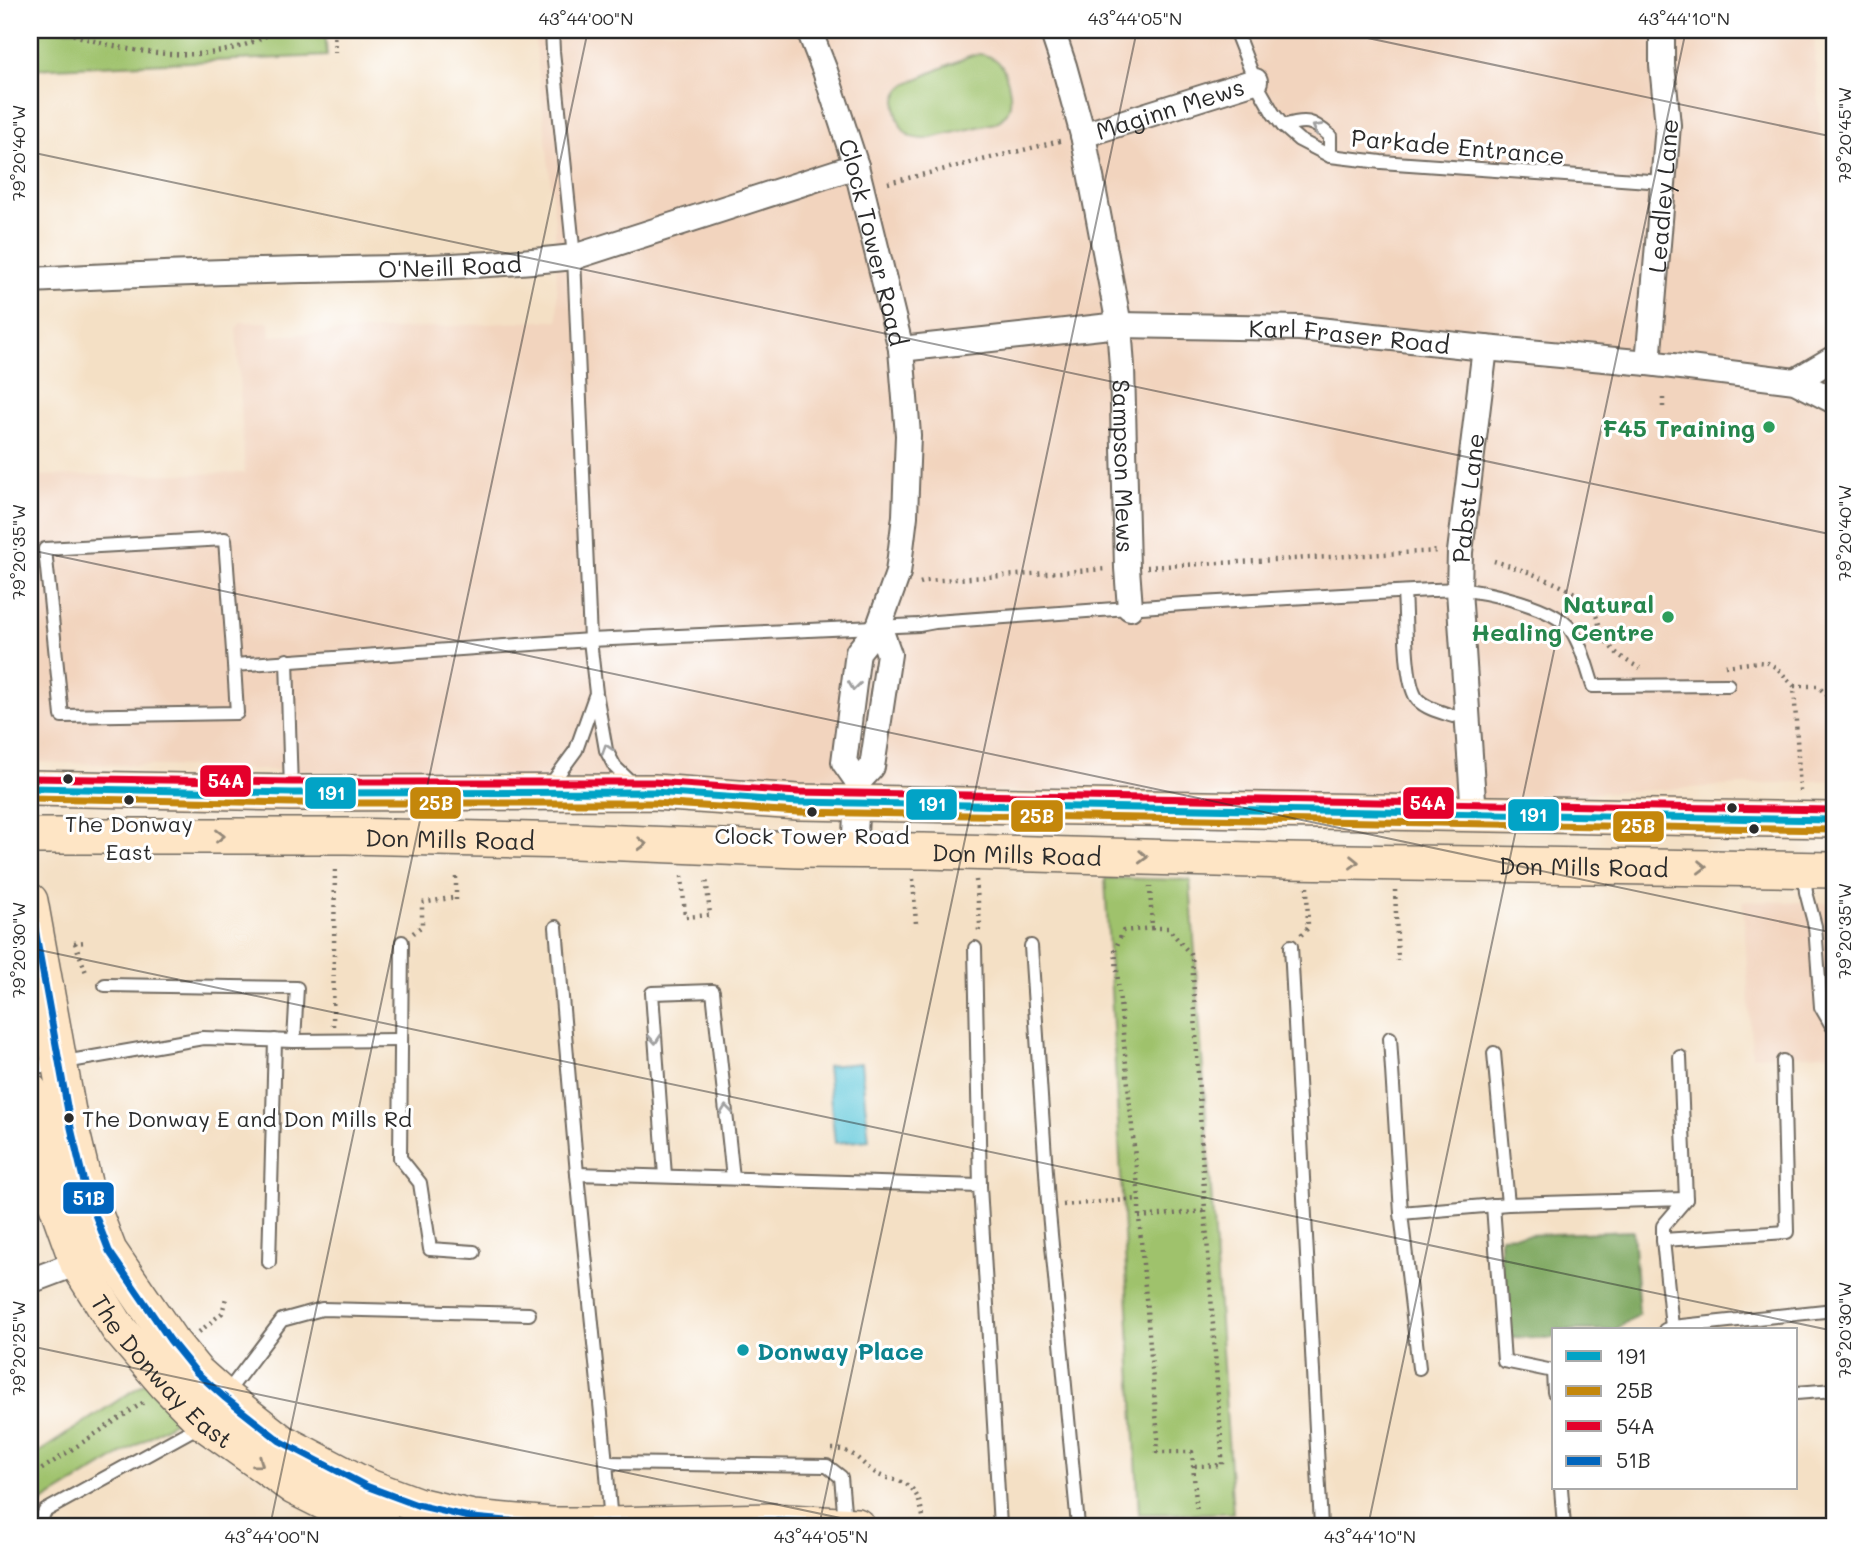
<svg xmlns="http://www.w3.org/2000/svg" width="1864" height="1556" viewBox="0 0 1864 1556" font-family="Mali,sans-serif">
  <rect width="100%" height="100%" fill="#fff"/>
  <filter id="ink" filterUnits="userSpaceOnUse"><feTurbulence type="fractalNoise" baseFrequency=".0143" numOctaves="2"/><feDisplacementMap in="SourceGraphic" scale="14" xChannelSelector="R" yChannelSelector="G"/><feConvolveMatrix kernelMatrix="1 2 1 2 8 2 1 2 1" color-interpolation-filters="sRGB"/></filter>
  <filter id="wash" filterUnits="userSpaceOnUse"><feTurbulence type="fractalNoise" baseFrequency=".00686" numOctaves="4" result="noise"/><feDisplacementMap in="SourceGraphic" scale="28" xChannelSelector="R" yChannelSelector="G"/><feGaussianBlur stdDeviation="1.57" result="paint"/><feColorMatrix in="noise" values="0 0 0 0 0 0 0 0 0 0 0 0 0 0 0 0 0 1.4 0 .05"/><feComposite in="paint" operator="in"/></filter>
  <g filter="url(#wash)">
    <rect width="100%" height="100%" fill="#f4e0c5"/>
    <g fill="#f2d4be">
      <path d="M534,30h1279l21,259v491l-352,19 -579,-9 -70,-5 -295,-6 -499,-17 -9,-51v-235l215,-3 -9,-145 5,-6h28l2,14 287,-16 -3,-98z"/>
      <path d="M1743,901l91,2v151l-82,2z"/>
    </g>
    <g fill="#9fc26c" stroke="#65764c" stroke-width="2">
      <path d="M30,30h295l2,26 -297,13z"/>
      <path d="M980,54c5,1 11,2 16,6 6,4 9,12 11,19 5,17 7,35 -12,44l-69,16c-6,0 -11,0 -16,-3 -11,-6 -17,-29 -13,-40 2,-6 6,-10 11,-13l61,-27z"/>
      <path d="M1105,878l85,2 43,633 -94,1z"/>
      <path d="M146,1382l36,35 -149,91 -3,6v-56z"/>
    </g>
    <path fill="#7fa860" stroke="#556a46" stroke-width="2" d="M1633,1231l6,83 -24,16h-61v8l-53,-1 -1,-101z"/>
    <path fill="#5fc8da" stroke="#457a82" stroke-width="2" d="M861,1063l8,77 -34,3 -8,-77z"/>
  </g>
  <g filter="url(#ink)">
    <g fill="none" stroke-linecap="round" stroke-linejoin="round">
      <defs>
        <g id="lane">
          <path d="M552,30l1,21 21,206 16,383 6,53 10,57 9,17 20,19"/>
          <path d="M1235,30l20,51 18,32 10,13 16,14 31,16 51,6 282,20"/>
          <path d="M1283,126c23,-7 29,-6 47,10v20"/>
          <path d="M1404,592c2,23 0,93 14,108 9,9 23,12 35,16"/>
          <path d="M287,660l4,129"/>
          <path d="M234,665l-9,-126 -180,10 17,167 175,-3 -3,-48 356,-25 329,-15 16,-3 248,-18 248,-14c9,0 19,-1 28,0 28,1 96,17 112,40 11,16 16,38 22,56l135,-1"/>
          <path d="M548,788l28,-38 19,-54"/>
          <path d="M1804,873l2,19 9,34 6,81 11,19 2,1"/>
          <path d="M556,927l21,247"/>
          <path d="M402,942l-2,216 20,25 10,66 44,3"/>
          <path d="M1031,946l17,256 30,324"/>
          <path d="M1291,946l30,580"/>
          <path d="M975,948l5,238"/>
          <path d="M105,985l192,3 -3,53"/>
          <path d="M1390,1038l11,175"/>
          <path d="M1494,1053l14,151"/>
          <path d="M1680,1057l6,142"/>
          <path d="M30,1068l173,-30 91,3 107,-1"/>
          <path d="M665,1176l-13,-183 61,-2 20,187"/>
          <path d="M1493,1205l11,156 49,10"/>
          <path d="M1663,1240l124,-8 -4,-171"/>
          <path d="M269,1262l6,-222"/>
          <path d="M1665,1330l7,-3 162,-17"/>
          <path d="M1419,1368l-18,-155 107,-9 178,-5 -23,27v14l9,87"/>
          <path d="M1554,1370l-1,1 1,21"/>
          <path d="M1796,1393l38,-3"/>
          <path d="M226,1394l56,-74 40,-11 207,5"/>
          <path d="M606,1463l-29,-289 403,12 20,340"/>
          <path d="M1561,1488l3,38"/>
          <path d="M611,1523l-5,-60 221,3 14,11 4,45"/>
          <path d="M38,1526l7,-15 156,-86"/>
        </g>
        <g id="street">
          <path id="s1" d="M809,30l16,41 31,95 45,183 7,86 -3,81 -7,57 -19,53 -21,26 -14,110 14,20"/>
          <path id="s2" d="M1052,30l12,36 19,69 36,190 3,42 5,201 3,40"/>
          <path id="s3" d="M1083,135l172,-54"/>
          <path id="s4" d="M30,280c90,-5 181,-8 272,-10 91,-2 182,-3 272,-13l282,-91"/>
          <path id="s5" d="M901,349l218,-24 181,3 185,20 163,15 147,18 39,20"/>
          <path id="s6" d="M1648,363l20,-238 -6,-60v-34l-2,-1"/>
          <path d="M1795,381l39,-23"/>
          <path id="s7" d="M1474,815l-15,-225 1,-38 25,-204"/>
          <path d="M854,851l4,-69 14,-15 17,-113 -10,-28"/>
          <path d="M30,1281l61,-23"/>
        </g>
        <g id="secondary">
          <path d="M30,788l262,5 362,-1 144,10 1036,18"/>
          <path id="s8" d="M30,836h316l228,5 224,9 126,1 362,10 548,9"/>
          <path d="M30,901l41,227 15,63 23,60 61,89 26,32 28,25 56,44 86,45 51,19 56,13 78,7h60l159,-4 87,5"/>
          <path id="s9" d="M30,1091l7,41 18,68 23,64 40,64 48,56 38,39 90,64 42,21 46,18"/>
        </g>
      </defs>
      <use href="#lane" stroke="#716a61" stroke-width="16"/>
      <use href="#street" stroke="#716a61" stroke-width="28"/>
      <use href="#secondary" stroke="#716a61" stroke-width="38"/>
      <g stroke="#716a61" stroke-width="4.5" stroke-dasharray="2 5" stroke-linecap="butt">
        <path d="M60,30c66,24 154,40 216,0"/>
        <path d="M334,30l1,24"/>
        <path d="M888,183l172,-42"/>
        <path d="M1663,398v9"/>
        <path d="M1494,561c24,7 77,25 94,42 7,7 9,15 12,24 7,21 20,31 40,41"/>
        <path d="M1147,567l292,-16"/>
        <path d="M920,583l6,-2 181,-12"/>
        <path d="M1725,666l33,-4 10,1 9,5 17,18 6,105"/>
        <path d="M1794,686h23l17,15"/>
        <path d="M682,876l3,41 25,-2 -4,-38"/>
        <path d="M913,879l3,45"/>
        <path d="M976,880l4,44 -2,10"/>
        <path d="M1150,886l2,42 -29,3 -8,19 24,249v18l19,221 -1,14h35l5,62"/>
        <path d="M1395,890l3,71"/>
        <path d="M456,900v-28"/>
        <path d="M1152,928h16l24,28 13,255 17,242v12l-29,1"/>
        <path d="M413,933l9,-7v-23l34,-6"/>
        <path d="M1301,935l7,-7 -1,-41"/>
        <path d="M74,943l13,-1"/>
        <path d="M75,943l12,32"/>
        <path d="M333,1026l2,-157"/>
        <path d="M1063,1205l76,-6"/>
        <path d="M1139,1217l66,-6"/>
        <path d="M199,1332l23,-19 4,-15"/>
        <path d="M832,1449c22,0 26,12 42,23 12,9 29,6 39,18 8,10 9,24 12,36"/>
        <path d="M30,1477l114,-75"/>
      </g>
      <use href="#lane" stroke="#fff" stroke-width="12"/>
      <use href="#street" stroke="#fff" stroke-width="24"/>
      <use href="#secondary" stroke="#fee5c5" stroke-width="35"/>
      <defs>
        <path id="bus-1" d="M30,788l262,5 362,-1 144,10 1036,18"/>
        <path id="bus-2" d="M30,798l262,5h362l144,9 1036,18"/>
        <path id="bus-3" d="M30,778l262,4h362l144,10 1036,18"/>
        <path id="bus-4" d="M30,901l41,227 15,63 23,60 61,89 26,32 28,25 56,44 86,45 51,19 56,13 78,7 219,-4 87,5"/>
      </defs>
      <use href="#bus-1" stroke="#fff" stroke-width="12"/>
      <use href="#bus-2" stroke="#fff" stroke-width="12"/>
      <use href="#bus-3" stroke="#fff" stroke-width="12"/>
      <use href="#bus-4" stroke="#fff" stroke-width="12"/>
      <use href="#bus-1" stroke="#02a3c6" stroke-width="7"/>
      <use href="#bus-2" stroke="#c4870b" stroke-width="7"/>
      <use href="#bus-3" stroke="#e4002b" stroke-width="7"/>
      <use href="#bus-4" stroke="#0065bd" stroke-width="7"/>
    </g>
    <defs><path id="oneway-chevron" d="M-2-3.5L2.5 0L-2 3.5" fill="none" stroke-width="1.6" stroke-linecap="round" stroke-linejoin="round" transform="scale(1.75)"/></defs>
    <g stroke="#a0a0a0">
      <use href="#oneway-chevron" transform="translate(1317 128) rotate(-151)"/>
      <use href="#oneway-chevron" transform="translate(854 686) rotate(97)"/>
      <use href="#oneway-chevron" transform="translate(607 749) rotate(-108)"/>
      <use href="#oneway-chevron" transform="translate(655 1039) rotate(86)"/>
      <use href="#oneway-chevron" transform="translate(726 1110) rotate(-96)"/>
    </g>
    <g stroke="#948878">
      <use href="#oneway-chevron" transform="translate(220 836)"/>
      <use href="#oneway-chevron" transform="translate(642 844) rotate(2)"/>
      <use href="#oneway-chevron" transform="translate(1143 857) rotate(2)"/>
      <use href="#oneway-chevron" transform="translate(1354 862) rotate(1)"/>
      <use href="#oneway-chevron" transform="translate(1702 867) rotate(1)"/>
      <use href="#oneway-chevron" transform="translate(259 1463) rotate(36)"/>
    </g>
  </g>
  <path fill="none" stroke="#2b2b2b" stroke-width="2" stroke-opacity="0.45" d="M1330,30l504,107M30,72l9,-42M30,152l1804,383M30,550l1804,383M30,948l1804,383M30,1346l848,180M270,1526l318,-1496M819,1526l318,-1496M1368,1526l318,-1496"/>
  <g fill="#2e9e5b" stroke="#fff" stroke-width="2.5">
    <circle cx="1769" cy="427" r="7"/>
    <circle cx="1668" cy="617" r="7"/>
  </g>
  <g fill="#2b2b2b" stroke="#fff" stroke-width="2.5">
    <circle cx="68" cy="779" r="6"/>
    <circle cx="129" cy="800" r="6"/>
    <circle cx="1732" cy="808" r="6"/>
    <circle cx="812" cy="812" r="6"/>
    <circle cx="1754" cy="829" r="6"/>
    <circle cx="69" cy="1118" r="6"/>
  </g>
  <circle fill="#0f9aa8" stroke="#fff" stroke-width="2.5" cx="743" cy="1350" r="7"/>
  <g text-anchor="middle" dominant-baseline="central" stroke-width="6" stroke-linejoin="round" paint-order="stroke">
    <g font-size="22" fill="#2b2b2b" stroke="#fff">
      <text x="129" y="823">The Donway<tspan x="129" dy="28">East</tspan></text>
      <text x="812" y="835">Clock Tower Road</text>
      <text x="82" y="1118" text-anchor="start">The Donway E and Don Mills Rd</text>
    </g>
    <g font-size="24" fill="#2b2b2b" stroke="#fff">
      <text stroke="none"><textPath href="#s3" startOffset="91">Maginn Mews</textPath></text>
      <text transform="translate(1458 146) rotate(5)">Parkade Entrance</text>
      <text stroke="none"><textPath href="#s6" startOffset="168">Leadley Lane</textPath></text>
      <text stroke="none"><textPath href="#s1" startOffset="222">Clock Tower Road</textPath></text>
      <text stroke="none"><textPath href="#s4" startOffset="420">O'Neill Road</textPath></text>
      <text stroke="none"><textPath href="#s5" startOffset="450">Karl Fraser Road</textPath></text>
      <text stroke="none"><textPath href="#s2" startOffset="444">Sampson Mews</textPath></text>
      <text stroke="none"><textPath href="#s7" startOffset="318">Pabst Lane</textPath></text>
      <text stroke="none"><textPath href="#s8" startOffset="420">Don Mills Road</textPath></text>
      <text stroke="none"><textPath href="#s8" startOffset="987">Don Mills Road</textPath></text>
      <text stroke="none"><textPath href="#s8" startOffset="1554">Don Mills Road</textPath></text>
      <text stroke="none"><textPath href="#s9" startOffset="317">The Donway East</textPath></text>
    </g>
    <g font-size="24" font-weight="bold" fill="#27864d" stroke="#fff" text-anchor="end">
      <text x="1755" y="427">F45 Training</text>
      <text x="1654" y="603">Natural<tspan x="1654" dy="28">Healing Centre</tspan></text>
    </g>
    <g font-size="24" font-weight="bold" fill="#0d838f" stroke="#fff" text-anchor="start">
      <text x="757" y="1350">Donway Place</text>
    </g>
  </g>
  <g stroke="#fff" stroke-width="2.5">
    <rect x="199" y="764" width="53" height="34" rx="7" fill="#e4002b"/>
    <rect x="304" y="776" width="53" height="34" rx="7" fill="#02a3c6"/>
    <rect x="1402" y="786" width="53" height="34" rx="7" fill="#e4002b"/>
    <rect x="409" y="786" width="53" height="34" rx="7" fill="#c4870b"/>
    <rect x="905" y="788" width="53" height="33" rx="7" fill="#02a3c6"/>
    <rect x="1507" y="798" width="53" height="34" rx="7" fill="#02a3c6"/>
    <rect x="1010" y="799" width="54" height="34" rx="7" fill="#c4870b"/>
    <rect x="1612" y="810" width="53" height="33" rx="7" fill="#c4870b"/>
    <rect x="62" y="1181" width="53" height="34" rx="7" fill="#0065bd"/>
  </g>
  <g font-size="19" text-anchor="middle" font-weight="bold" fill="#fff">
    <text x="226" y="788">54A</text>
    <text x="331" y="800">191</text>
    <text x="1428" y="810">54A</text>
    <text x="436" y="810">25B</text>
    <text x="932" y="811">191</text>
    <text x="1533" y="822">191</text>
    <text x="1037" y="823">25B</text>
    <text x="1638" y="833">25B</text>
    <text x="89" y="1205">51B</text>
  </g>
  <rect width="1864" height="1556" fill="none" stroke="#fff" stroke-width="77"/>
  <rect x="1552" y="1328" width="245" height="161" fill="#ffffff" stroke="#aaaaaa" stroke-width="2"/>
  <rect x="1566" y="1351" width="35" height="10" fill="#02a3c6" stroke="#aaaaaa" stroke-width="2"/>
  <text x="1616" y="1364" font-size="21" fill="#2b2b2b">191</text>
  <rect x="1566" y="1386" width="35" height="10" fill="#c4870b" stroke="#aaaaaa" stroke-width="2"/>
  <text x="1616" y="1398" font-size="21" fill="#2b2b2b">25B</text>
  <rect x="1566" y="1421" width="35" height="10" fill="#e4002b" stroke="#aaaaaa" stroke-width="2"/>
  <text x="1616" y="1434" font-size="21" fill="#2b2b2b">54A</text>
  <rect x="1566" y="1456" width="35" height="10" fill="#0065bd" stroke="#aaaaaa" stroke-width="2"/>
  <text x="1616" y="1468" font-size="21" fill="#2b2b2b">51B</text>
  <rect x="38" y="38" width="1788" height="1480" fill="none" stroke="#2b2b2b" stroke-width="2.5"/>
  <g font-size="18" text-anchor="middle" fill="#2b2b2b">
    <text x="586" y="25">43°44'00"N</text>
    <text x="1135" y="25">43°44'05"N</text>
    <text x="1684" y="25">43°44'10"N</text>
    <text transform="translate(1845 135) rotate(-90)" y="6">79°20'45"W</text>
    <text transform="translate(19 153) rotate(-90)" y="6">79°20'40"W</text>
    <text transform="translate(1845 533) rotate(-90)" y="6">79°20'40"W</text>
    <text transform="translate(19 552) rotate(-90)" y="6">79°20'35"W</text>
    <text transform="translate(1845 931) rotate(-90)" y="6">79°20'35"W</text>
    <text transform="translate(19 950) rotate(-90)" y="6">79°20'30"W</text>
    <text transform="translate(1845 1330) rotate(-90)" y="6">79°20'30"W</text>
    <text transform="translate(19 1348) rotate(-90)" y="6">79°20'25"W</text>
    <text x="272" y="1543">43°44'00"N</text>
    <text x="821" y="1543">43°44'05"N</text>
    <text x="1370" y="1543">43°44'10"N</text>
  </g>
</svg>
